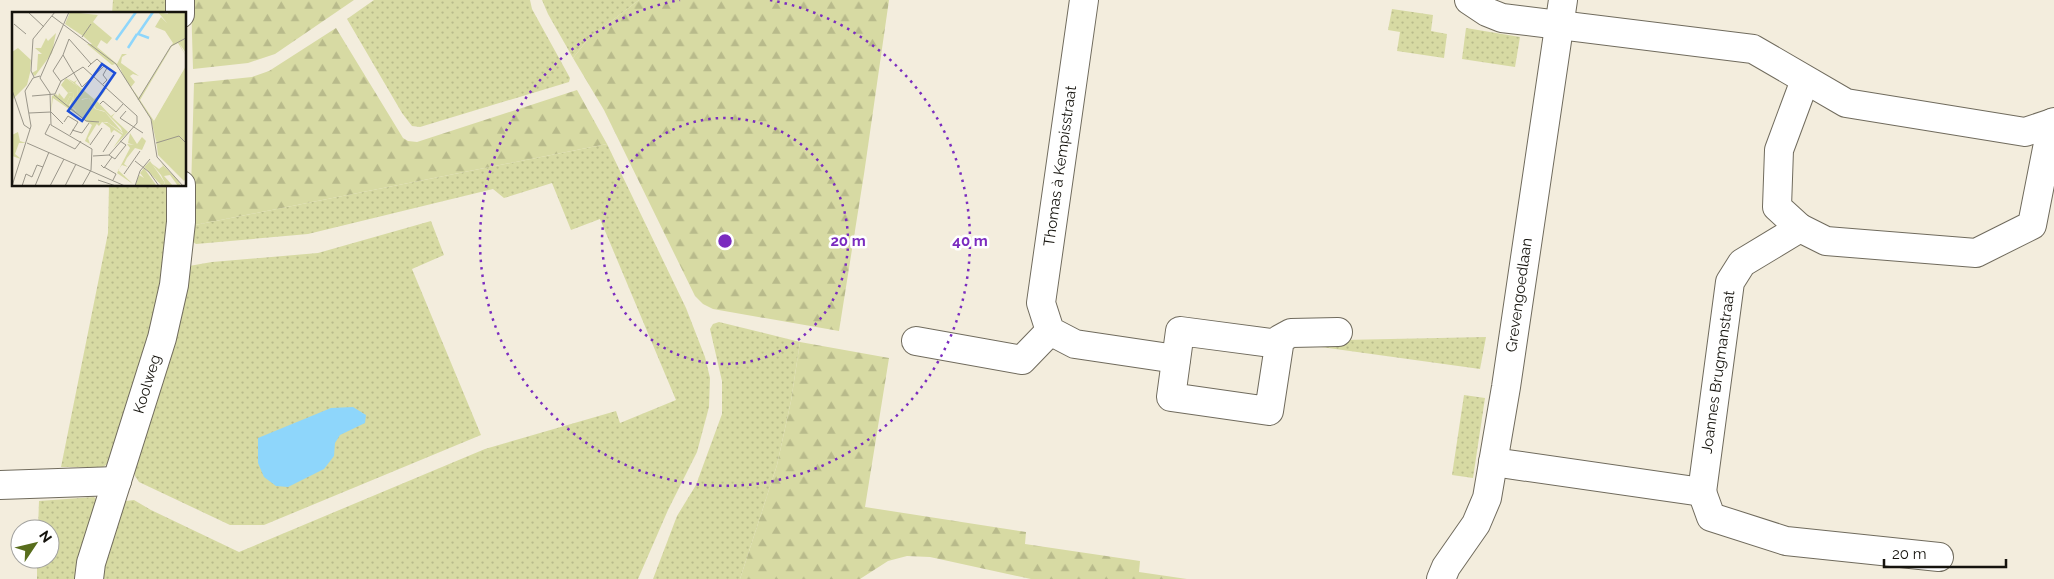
<svg xmlns="http://www.w3.org/2000/svg" width="2054" height="579" viewBox="0 0 2054 579" font-family="Raleway,sans-serif">
  <defs>
    <pattern id="grass-dots" width="8" height="8" patternUnits="userSpaceOnUse" patternTransform="scale(1.25)"><rect width="8" height="8" fill="#d7daa3"/><path d="M2 2h.1M6 6h.1" fill="none" stroke="#b8ba8b" stroke-width="1.8" stroke-linecap="round"/></pattern>
    <pattern id="forest-firs" width="22" height="20" patternUnits="userSpaceOnUse" patternTransform="scale(1.25)"><rect width="22" height="20" fill="#d7daa3"/><path d="M5 1l3.5 6h-7zM16 11l3.5 6h-7z" fill="#b8ba8b"/></pattern>
  </defs>
  <rect width="100%" height="100%" fill="#f3eddd"/>
  <g fill="url(#grass-dots)">
    <path d="M113,0h57v14h-58z"/>
    <path d="M374,0h156l2,9 38,69 -1,4 -149,45 -8,-1 -10,-13 -55,-94z"/>
    <path d="M542,0h97l-50,38 -16,20 -25,-44z"/>
    <path d="M1392,9l41,6 -2,16 16,3 -3,24 -47,-7 3,-19 -12,-2z"/>
    <path d="M1466,28l54,9 -5,30 -53,-8z"/>
    <path d="M607,144l79,164 19,49 5,21 -1,29 -12,45 -29,58 -30,69h-537l19,-71 6,-7 8,-1 17,10 88,42 246,-103 131,-38 4,12 56,-23 -76,-181 -29,11 -19,-47 -48,15 -11,-9 -185,45 -112,10 -7,-5 1,-13z"/>
    <path d="M109,185h62l-6,104 -52,171 -10,7h-42l47,-234z"/>
    <path d="M431,221l13,34 -32,14 69,166 -217,90h-34l-91,-43 -4,-6 -1,-9 55,-201 23,-4 106,-9z"/>
    <path d="M719,322l81,20 -9,59 -14,64 -37,114h-87l24,-63 19,-31 26,-71v-33l-12,-52 3,-5z"/>
    <path d="M1486,337l-6,32 -188,-26 3,-2z"/>
    <path d="M1464,395l21,3 -12,80 -21,-3z"/>
    <path d="M94,497l8,8 -24,74h-41v-20h13v-30h-12l1,-28z"/>
  </g>
  <g fill="url(#forest-firs)">
    <path d="M191,0h163l-79,54 -27,9 -55,6z"/>
    <path d="M639,0h250l-25,174 -25,157 -126,-22 -10,-5 -8,-8 -91,-186 -31,-52 16,-20z"/>
    <path d="M336,28l67,110 5,3 9,1 160,-52 30,54 -417,82 4,-143 58,-6 17,-6z"/>
    <path d="M800,342l89,16 -24,149 161,25 -1,12 115,17 -1,11 48,7h-156l-101,-22 -23,-1 -19,5 -28,18h-120l37,-114 14,-64z"/>
  </g>
  <path fill="#8ed6fb" d="M353,407l13,8 -1,8 -25,12 -5,8 -1,13 -10,13 -36,18 -12,-1 -12,-9 -6,-14v-25l73,-30z"/>
  <g fill="none" stroke-linecap="round" stroke-linejoin="round">
    <defs>
      <g id="minor">
        <path d="M180,0v14"/>
        <path d="M1084,0l-43,303 9,28 25,13 101,15"/>
        <path d="M1469,0l18,12 15,6 251,31 93,54 179,29 27,-9"/>
        <path d="M1800,228l-23,-21 2,-57 26,-70"/>
        <path d="M916,341l106,19 28,-29"/>
        <path d="M1278,344l-98,-13 -9,66 98,14 11,-72 11,-6 47,-1"/>
        <path d="M1493,462l209,30 28,-210 12,-19 58,-35 26,13 150,12 56,-28 20,-102 2,-1"/>
        <path d="M0,485l117,-4"/>
        <path d="M1702,492l9,25 75,24 153,16"/>
        <path d="M89,579l2,-16 71,-225 12,-53 7,-63v-37"/>
        <path d="M1441,579l5,-12 30,-43 11,-26 19,-111 57,-387"/>
      </g>
    </defs>
    <use href="#minor" stroke="#706b5d" stroke-width="30"/>
    <use href="#minor" stroke="#fff" stroke-width="28"/>
  </g>
  <g fill="none" stroke="#7b2cbf" stroke-width="2.5" stroke-dasharray="2.5 5">
    <circle cx="725" cy="241" r="123"/>
    <path d="M770 0A245 245 0 1 1 680 0"/>
  </g>
  <g text-anchor="middle" dominant-baseline="central" stroke-width="5" stroke-linejoin="round" paint-order="stroke">
    <g font-size="15" fill="#15130d" stroke="#fff">
      <text transform="translate(1060 166) rotate(-82)">Thomas à Kempisstraat</text>
      <text transform="translate(1519 295) rotate(-82)">Grevengoedlaan</text>
      <text transform="translate(1718 372) rotate(-82)">Joannes Brugmanstraat</text>
      <text transform="translate(147 384) rotate(-73)">Koolweg</text>
    </g>
  </g>
  <g transform="translate(12 12)">
    <rect width="174" height="174" fill="#f3eddd"/>
    <path d="M58,0l28,3 2,-3 -7,10 19,16 -5,6 -6,-4 -4,7 20,17 5,-10h5l-5,3 -1,6 18,13 -6,-2 -3,2 5,6 -4,5 8,11 34,-55 -8,-12 -10,-4 6,-10 -5,-5 11,11 -9,-11 10,2v8v-10h18v26l-6,3 6,-2v14l-7,-10 7,13 -8,-13 -6,3 -32,54 14,21 32,-55v42l-6,15 -5,-3 -2,4 -14,-8 -5,6 11,17 -9,2 -5,-22 -27,-42 -4,-9 -27,-23 22,19 -3,1 -25,-21h5l-9,-8 -18,-12zM44,21l-4,20 -17,23 -3,-3 5,-3 1,-16h4l-7,-6h6l5,-10 2,3zM54,66l11,8 1,18h-4l-1,-12 -5,1 -7,-8zM44,82l10,10 4,-8 3,2 -4,7 7,6 5,-11 8,-2 6,11 10,3 18,21 -16,-11h-9l-10,16 2,6 -5,-3 7,-16 -39,-27 -2,14 1,-16zM6,120l2,9 6,2h-7l-4,11 6,5 -9,-3v-21zM138,149l15,22 -3,3 -18,-19zM132,156l12,17 -1,1h-20l4,-11 5,3 -4,-5z" fill="#d7daa3"/>
    <path d="M55,66l7,4 3,-2 -2,3 19,16 12,-9 -9,11 14,15 4,-3 -3,4 16,15 -15,16 9,-13 -8,-5 -3,3 -1,-5 -8,-6 -3,4 -3,-3 5,-1 7,1 15,11 -2,-6 -17,-17 -8,-2 -7,-11 -7,1 -5,12 -7,-5 3,-8 -3,-2 -4,8 -8,-7 1,-4 5,6 4,-6 5,-1 1,12h4l-1,-18zM118,121l7,11 5,-7 4,4 -4,9 -7,-2 -8,10 -3,6 4,3 -6,-2 -4,5 15,14 -16,-11 13,-25 -3,-4 7,1 -6,-2zM139,151l8,6 4,-3 -2,-3 17,17 3,6h-3l-8,-11 -6,1 9,10h-10l2,-3 -4,-8z" fill="#d7daa3"/>
    <path d="M6,36l13,12 -1,13 -3,12 -15,15v-48zM174,55v111l-2,3 -26,-26 -4,-33z" fill="#d7daa3"/>
    <path fill="none" stroke="#8ed6fb" stroke-width="2.5" d="M137,26l-11,-4 15,-22M104,28l20,-28M116,36l9,-14"/>
    <path fill="none" stroke="#9a968a" stroke-width="1" d="M16,0l16,15M57,0l-29,66 10,15 1,32 41,24 -1,21 -9,16M40,4l64,48 35,55 6,38 26,29M2,12l12,10M70,25l9,-13M79,52l6,-5 10,9 -4,7 4,5 -4,4M76,55l3,-3 -22,-25 -6,16 19,32 22,-21M22,65l-3,-6 2,-32 22,-27M49,70l-8,-11 10,-16M0,78l12,35 6,4M42,83l32,26 13,1M20,84l23,-2 6,-13 22,-14 54,49v7l-28,32 -16,1M126,88l33,-54 15,-8M88,92l3,-3 13,11 7,-8M114,99l-6,7 23,15M17,101l22,-1 12,12M52,110l4,-6 10,6 -8,13M38,112l-5,10 30,15 6,-8M60,118l10,3 7,-10M15,131l98,43M144,131l23,-7 7,7M78,133l12,-17M91,140l11,-17M97,143l6,4 3,-4 8,-10 -6,-4M123,149l14,11 10,14M89,153l3,3 8,-11M92,155l12,7 -3,6M112,162l16,-23M86,168l18,6M0,174l19,-60 -6,-35 8,-13 7,-2M10,174l4,-12 6,3 5,-12 6,2M23,174l14,-34M38,174l14,-27M53,174l11,-22M123,174l5,-15 10,-12"/>
    <path fill="#1d4ed8" fill-opacity="0.15" stroke="#1d4ed8" stroke-width="2.5" d="M90,52l13,9 -33,48 -14,-10z"/>
    <rect width="174" height="174" fill="none" stroke="#15130d" stroke-width="2.5"/>
  </g>
  <circle cx="725" cy="241" r="8" fill="#7b2cbf" stroke="#fff" stroke-width="2.5"/>
  <g font-size="15" text-anchor="middle" font-weight="bold" fill="#7b2cbf" stroke="#fff" stroke-width="5" stroke-linejoin="round" paint-order="stroke">
    <text x="848" y="246">20 m</text>
    <text x="970" y="246">40 m</text>
  </g>
  <g transform="translate(35 544) rotate(55)"><circle r="24" fill="#ffffff" stroke="#a1a19e"/>
  <path d="M0-4L9 19L0 12L-9 19Z" fill="#586d1c"/>
  <text y="-8" font-size="14" font-weight="bold" text-anchor="middle" fill="#15130d">N</text>
  </g>
  <path d="M1884 559v8h122v-8" fill="none" stroke="#15130d" stroke-width="2.5"/>
  <text x="1892" y="559" font-size="15" fill="#15130d" stroke="#ffffff" stroke-width="4" paint-order="stroke">20 m</text>
</svg>
